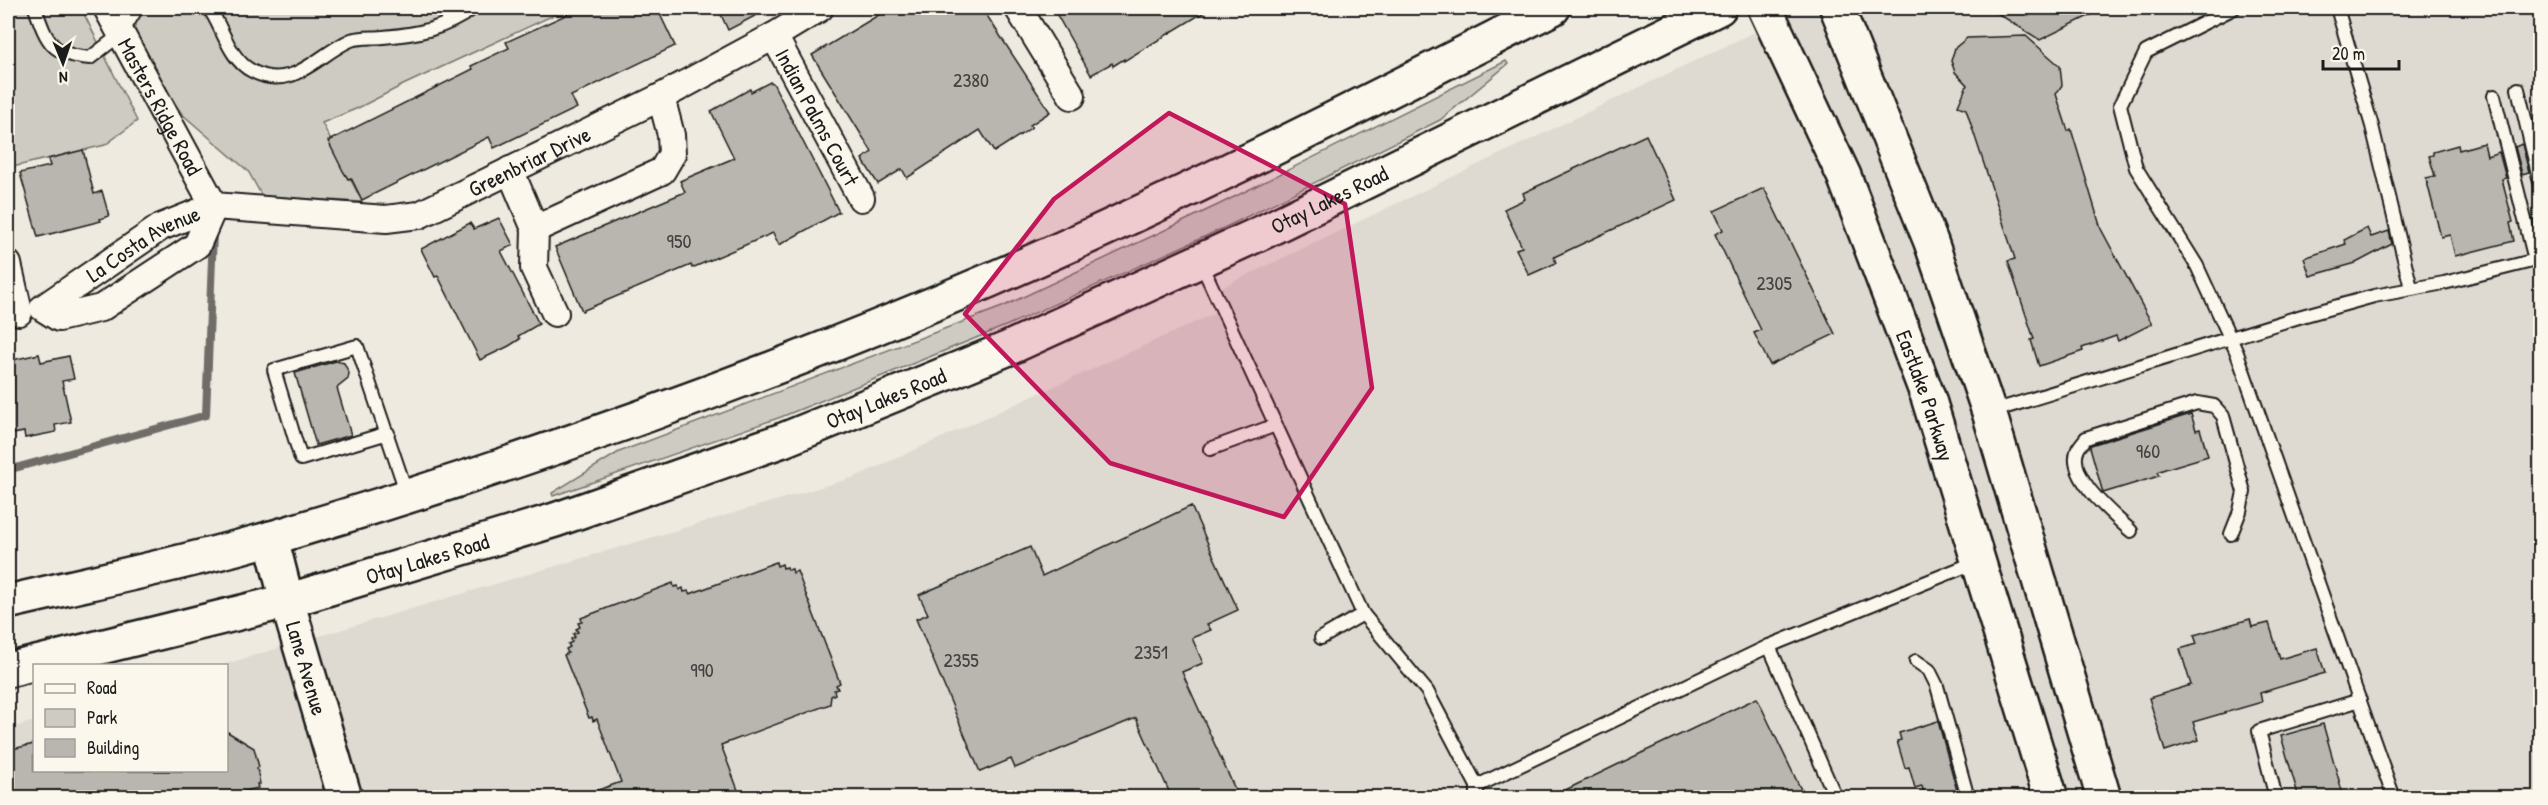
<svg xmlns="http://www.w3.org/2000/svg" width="2548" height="805" viewBox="0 0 2548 805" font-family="'Patrick Hand',sans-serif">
  <rect width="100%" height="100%" fill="#eeeadf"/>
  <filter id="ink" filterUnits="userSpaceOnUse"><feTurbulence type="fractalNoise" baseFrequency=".0167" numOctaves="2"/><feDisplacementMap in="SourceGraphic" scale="12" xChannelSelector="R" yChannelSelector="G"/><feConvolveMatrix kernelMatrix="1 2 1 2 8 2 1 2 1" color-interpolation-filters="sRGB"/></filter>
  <g filter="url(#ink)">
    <path fill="#dedad1" d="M1805,8h735v789l-2532,1v-69l26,-8v49h192v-104l-4,-1 633,-188 367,-167 -8,-19z"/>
    <g fill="#ceccc2" stroke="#75746f" stroke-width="1.5">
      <path d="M8,8h73l56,113 -32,24 -97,23z"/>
      <path d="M113,8h456l-166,77 -45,23 -36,15 40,79 -100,-6 -14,-25 -66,-57z"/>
      <path d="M1506,61l2,3 -68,56 -214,107 -218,98 -227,92 -228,79 -1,-3 67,-41 383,-145 218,-103z"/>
    </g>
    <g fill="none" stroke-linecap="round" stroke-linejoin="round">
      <path stroke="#6f6d69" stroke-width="8" d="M8,470l198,-55 7,-182"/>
    </g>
    <g fill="#b9b6af" stroke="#1c1c1c" stroke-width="1.5">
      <path d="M581,8h76l18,38 -104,50 6,12 -83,40 -5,-11 -127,63 -11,-22 -3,1 -5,-8 -15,-30 145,-72 -2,-3 38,-18 -3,-6z"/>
      <path d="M718,8h52l-42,22z"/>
      <path d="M890,8h92l68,104 -20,13 2,2 -10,7 -28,18 -14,-22 -73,48 -5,-9 -24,15 -16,-25 10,-7 -60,-97z"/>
      <path d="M1053,8h158l-87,53v-2l-11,7 -1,-3 -21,12z"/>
      <path d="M1989,8h116l-65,32z"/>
      <path d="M2026,36l34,30 2,19 -6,9 12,37 3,-2 30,100 51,95 -34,17 -2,-5 -34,12 1,3 -44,15 -8,-26 3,-1 -26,-78 7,-2 -49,-150 -8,-3 9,-21 -12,-13 -4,-11 4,-13 12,-10z"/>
      <path d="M770,82l3,1 66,129 -60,33 -6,-12 -81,35 -1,-3 -109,46 -27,-64 130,-55 -5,-11 54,-23 -23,-47 39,-22 1,3z"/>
      <path d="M1646,135l30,65 -122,57 2,6 -27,12 -13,-26 6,-2 -18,-38 21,-10 -2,-6z"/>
      <path d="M2484,143l3,13 12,-4 7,26 -4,1 11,43 -3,1 4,18 -59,15 -5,-21 -9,2 -15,-59 9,-2 -6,-20 4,-1v-3l25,-7 1,5z"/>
      <path d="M2522,144l7,28 -7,2 -7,-27z"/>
      <path d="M83,150l11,44 8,-3 7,25 -9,3 1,2 -63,16 -18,-64 30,-7 -2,-7z"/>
      <path d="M1764,188l71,146 -65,31 -16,-32 7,-3 -46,-96 8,-4 -9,-19z"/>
      <path d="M499,218l14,27 -12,6 38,73 -21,12 2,3 -11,7 -29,14 -42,-84 -3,1 -14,-28 49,-26 4,6z"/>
      <path d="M2367,228l4,9 18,-6 3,13 -36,19 -46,13 -6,-18 42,-14 -2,-4z"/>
      <path d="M39,354l2,8 28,-6 5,23 -12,2 9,41 -16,3 1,7 -31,6 -1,-6 -16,3v-74z"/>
      <path d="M336,361l8,2 5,10 -1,6 -11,9 14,47 -35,10 -21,-72z"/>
      <path d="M2191,414l5,16 4,-1 8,27 -43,13 -8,3 2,4 -56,17 -13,-46 1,-2z"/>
      <path d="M1191,506l47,104 -31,14 4,6 -19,8 11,25 -21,9 57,126h-67l-36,-80 -121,50 -4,-9 -31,13 -64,-153 12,-5 -9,-19 111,-48 12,29z"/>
      <path d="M776,562l1,4 5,-2 1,4 4,-1 1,3 4,-1 1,4 4,-2 43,112 -4,2 2,4 -4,1 1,4 -4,2 -1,8 -109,41 20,53h-156l-1,-3 37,-13 -24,-63 -4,2 -1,-4 -3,1 -25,-63 4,-2 -2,-4 4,-2 -2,-3 4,-2 -1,-3 4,-2 -2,-3 5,-2 -2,-3 4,-2 -2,-4 4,-1 -1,-4 92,-35 1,4 4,-1 1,4 4,-2 1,4 4,-1 2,3z"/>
      <path d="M2250,619l2,8 17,-4 11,36 37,-11 8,25 -65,20 2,9 -69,20 6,18 -34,11 -16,-53 42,-13 -11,-36 17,-5 -3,-9z"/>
      <path d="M1757,698l48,100h-256l80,-39z"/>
      <path d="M1938,721l21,77h-34l-3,-12 -7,2 -6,-21 -4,1 -8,-27 4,-1 -2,-7z"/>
      <path d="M2323,724l21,74h-45l-18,-62z"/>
      <path d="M226,731l28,17 5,19 -2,1 3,16h-3l1,4 -41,10h-209v-48l26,-6v27h192z"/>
    </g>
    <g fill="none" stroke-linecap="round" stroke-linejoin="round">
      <defs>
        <g id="lane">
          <path d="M35,8c12,34 16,47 55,50l31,-24 16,-26"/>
          <path d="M209,8c14,20 20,51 43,63 40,22 66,-17 99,-31 9,-3 23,-2 32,-3 36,-3 61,-8 91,-29"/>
          <path d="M2234,8l-88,44 -26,53 16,63 61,98 40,87 157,445"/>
          <path d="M2337,8l35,118 39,162"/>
          <path d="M2518,89l22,93"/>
          <path d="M2494,96l41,164"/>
          <path d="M1200,261l163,353 64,77 50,95"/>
          <path d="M1990,412l312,-96 72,-20 70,-13 96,-24"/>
          <path d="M388,433l-87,26 -27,-89 83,-24 50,148"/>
          <path d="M1210,449l66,-24"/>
          <path d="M2131,531c-17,-16 -66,-55 -53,-82 2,-4 6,-8 8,-11l111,-35 17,3 9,10 21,76 -4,19 -9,23"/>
          <path d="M1321,638l42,-24"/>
          <path d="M1769,646l207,-84"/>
          <path d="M1916,661l13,9 8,16 31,112"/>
          <path d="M1477,798v-12l292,-140 67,152"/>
          <path d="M2276,798l-17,-67 101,-31"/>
        </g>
        <g id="street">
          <path id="s1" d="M107,8l107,198"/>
          <path d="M1018,8l54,88"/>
          <path id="s2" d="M774,36l87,162"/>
          <path d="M510,170l25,59 -1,39 21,45"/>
          <path id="s3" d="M214,206l-17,39 -96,63 -42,10 -16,-10 118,-81 53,-21 172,13 33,-4 242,-118 113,-61 46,-28"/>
          <path d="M535,229l127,-58 10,-17 -1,-19 -10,-38"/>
          <path d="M8,264l11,48"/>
        </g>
        <g id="secondary">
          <path id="s4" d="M1765,8l79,168 84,221 123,401"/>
          <path d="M1837,8l94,234 58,170 115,386"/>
          <path id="s5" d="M271,538l16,63 58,197"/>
        </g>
        <g id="primary">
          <path d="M8,602c88,-21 179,-39 267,-65 243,-72 482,-157 715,-257 191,-82 377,-178 563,-272"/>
          <path id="s6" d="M8,670l279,-69 268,-81 228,-80 226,-92 254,-116 456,-224"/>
        </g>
      </defs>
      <use href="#lane" stroke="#1c1c1c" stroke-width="16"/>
      <use href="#street" stroke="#1c1c1c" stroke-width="30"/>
      <use href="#secondary" stroke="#1c1c1c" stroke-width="38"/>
      <use href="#primary" stroke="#1c1c1c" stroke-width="38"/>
      <use href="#lane" stroke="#fbf7ec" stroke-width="12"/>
      <use href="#street" stroke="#fbf7ec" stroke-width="26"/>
      <use href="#secondary" stroke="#fbf7ec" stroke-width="33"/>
      <use href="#primary" stroke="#fbf7ec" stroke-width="33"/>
    </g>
  </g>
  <path fill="#c2185b" fill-opacity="0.2" stroke="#c2185b" stroke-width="4.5" stroke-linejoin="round" d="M1169,113l176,91 27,184 -88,129 -174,-54 -145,-149 89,-115z"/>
  <g text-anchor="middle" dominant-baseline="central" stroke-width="4.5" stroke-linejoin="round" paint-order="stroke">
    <g font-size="20" fill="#434241">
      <text x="971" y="79">2380</text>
      <text x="679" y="240">950</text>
      <text x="1774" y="282">2305</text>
      <text x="2148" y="450">960</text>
      <text x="1151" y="651">2351</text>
      <text x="961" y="659">2355</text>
      <text x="702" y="669">990</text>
    </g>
    <g font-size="22" fill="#1c1c1c" stroke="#fbf7ec">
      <text stroke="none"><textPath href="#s1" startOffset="112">Masters Ridge Road</textPath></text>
      <text stroke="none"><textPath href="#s2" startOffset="92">Indian Palms Court</textPath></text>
      <text stroke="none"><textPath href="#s3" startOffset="748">Greenbriar Drive</textPath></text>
      <text stroke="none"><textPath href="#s6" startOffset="1406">Otay Lakes Road</textPath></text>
      <text stroke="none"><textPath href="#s3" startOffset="339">La Costa Avenue</textPath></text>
      <text stroke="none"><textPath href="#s4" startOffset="420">Eastlake Parkway</textPath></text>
      <text stroke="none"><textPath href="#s6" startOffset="920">Otay Lakes Road</textPath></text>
      <text stroke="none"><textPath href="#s6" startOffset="434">Otay Lakes Road</textPath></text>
      <text stroke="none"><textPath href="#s5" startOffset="135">Lane Avenue</textPath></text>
    </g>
  </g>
  <rect width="2548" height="805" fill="none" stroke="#fbf7ec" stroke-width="30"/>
  <rect x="15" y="15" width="2518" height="775" fill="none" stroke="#1c1c1c" stroke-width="2" filter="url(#ink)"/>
  <rect x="33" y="664" width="195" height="108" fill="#fbf7ec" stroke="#a29f99" stroke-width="1.5"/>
  <rect x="45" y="684" width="30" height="9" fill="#fbf7ec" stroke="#a29f99" stroke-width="1.5"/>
  <text x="87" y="694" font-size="18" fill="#1c1c1c">Road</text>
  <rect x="45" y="709" width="30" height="18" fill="#ceccc2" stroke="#a29f99" stroke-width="1.5"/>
  <text x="87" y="724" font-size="18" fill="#1c1c1c">Park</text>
  <rect x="45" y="739" width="30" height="18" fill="#b9b6af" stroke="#a29f99" stroke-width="1.5"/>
  <text x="87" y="754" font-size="18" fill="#1c1c1c">Building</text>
  <g transform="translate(63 63) rotate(178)" stroke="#fbf7ec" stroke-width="4.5" paint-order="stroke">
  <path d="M0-4.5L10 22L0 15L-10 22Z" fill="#1c1c1c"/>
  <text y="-9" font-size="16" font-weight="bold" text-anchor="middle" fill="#1c1c1c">N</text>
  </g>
  <path d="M2323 60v9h76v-9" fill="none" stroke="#1c1c1c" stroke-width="3"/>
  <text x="2332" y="60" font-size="18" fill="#1c1c1c" stroke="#fbf7ec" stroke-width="4.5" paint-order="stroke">20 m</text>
</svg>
